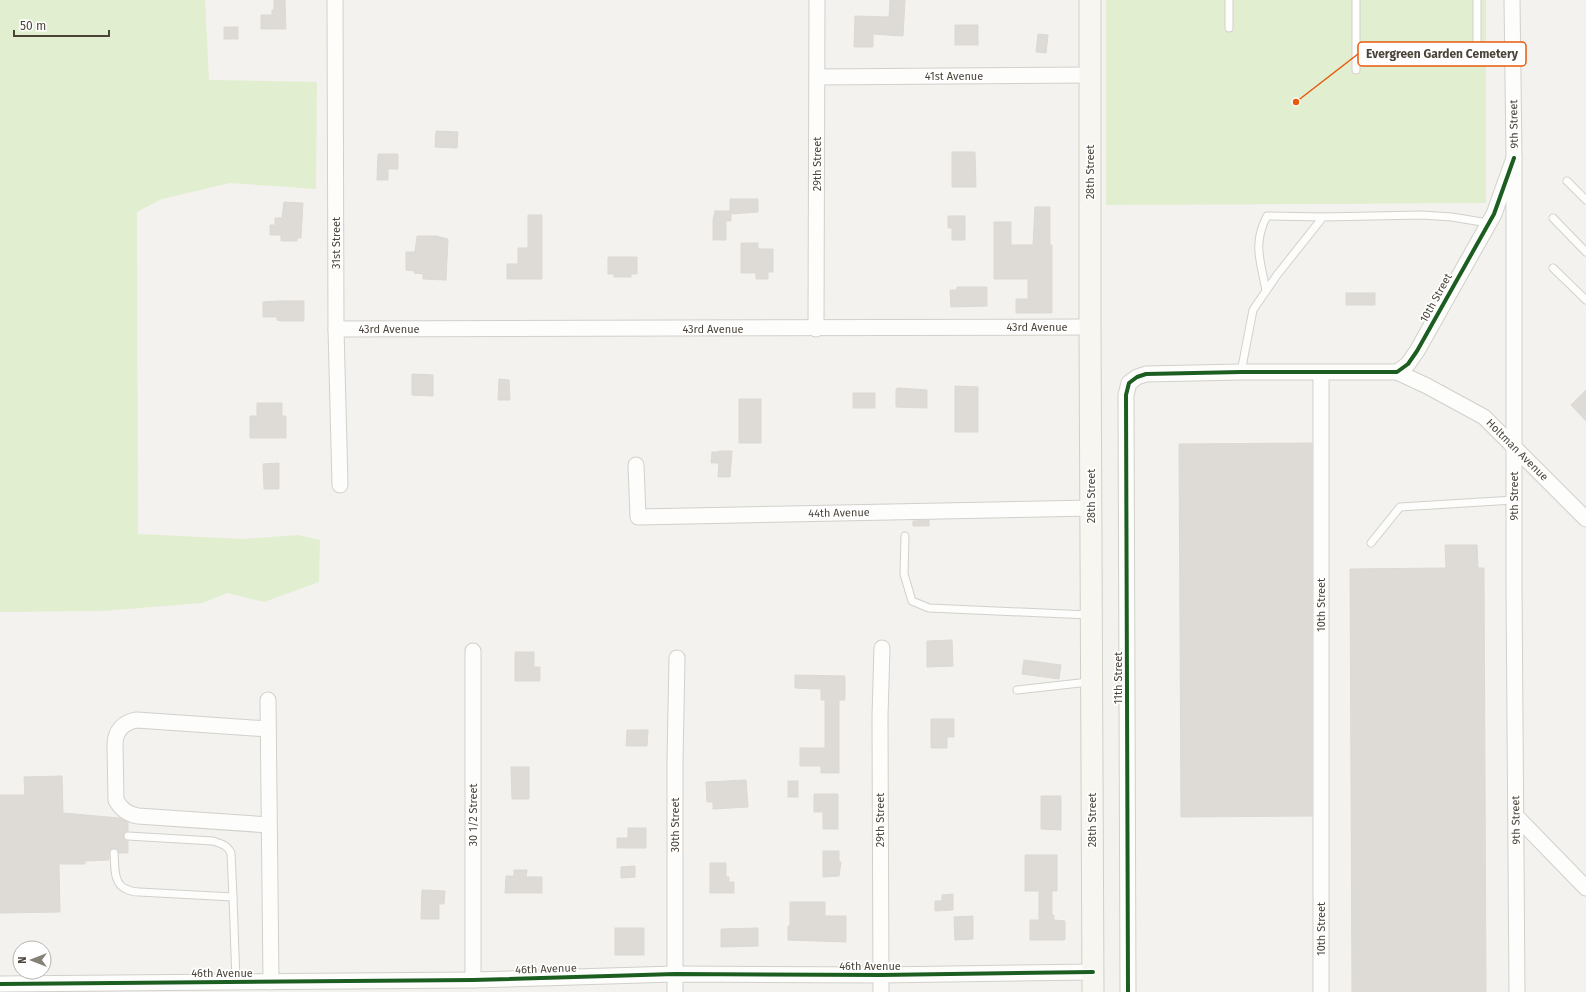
<svg xmlns="http://www.w3.org/2000/svg" width="1586" height="992" viewBox="0 0 1586 992" font-family="'Fira Sans',sans-serif">
  <rect width="100%" height="100%" fill="#f4f2ee"/>
  <g fill="#e1eecf">
    <path d="M0,0h205l4,80 108,2 -1,107 -86,-6 -68,16 -25,13 1,322 105,5 55,-4 22,5 -1,42 -55,20 -37,-9 -24,10 -101,8 -102,1z"/>
    <path d="M1106,0h380v203l-380,2z"/>
  </g>
  <g fill="#dedbd6" stroke="#dcd9d4">
    <path d="M274,0h11l1,29h-25v-14h11v-5h2z"/>
    <path d="M890,0h15l-2,36 -30,-2v13h-19l1,-31 34,1z"/>
    <rect x="955" y="25" width="23" height="20"/>
    <rect x="224" y="27" width="14" height="12"/>
    <path d="M1038,34l10,1 -2,18 -10,-1z"/>
    <path d="M436,131l22,1 -1,16 -22,-1z"/>
    <path d="M952,152h23l1,35h-24z"/>
    <path d="M378,154h20v15h-10v11h-11z"/>
    <path d="M730,199h28v13l-27,2v7h-5v19h-13v-20l2,-9h15z"/>
    <path d="M284,202l19,1 -2,35h-4v3h-16v-6h-11v-10h5v-7h7z"/>
    <path d="M1035,207h15v38h2v68h-36v-14h12v-20h-34v-57h17v23h22z"/>
    <path d="M528,215h14v64h-35v-15h11v-16h10z"/>
    <path d="M948,216h17v24h-13v-12h-4z"/>
    <path d="M417,236h19l12,3 -2,41 -23,-1v-5l-9,-1 1,-2 -9,-1v-18h9z"/>
    <path d="M741,243h17v6h15v23h-5v7h-12v-6h-15z"/>
    <path d="M608,257h29v17h-6v3h-17v-3h-6z"/>
    <path d="M957,287h30v19l-36,1 -1,-17h7z"/>
    <rect x="1346" y="293" width="29" height="12"/>
    <path d="M277,301h27v20h-22l-5,-1v-3h-14v-15z"/>
    <path d="M412,374l21,1v21l-21,-1z"/>
    <path d="M499,379l10,1 1,20h-12z"/>
    <path d="M955,386l23,1v45h-23z"/>
    <path d="M898,388l29,2v18l-31,-1v-18z"/>
    <path d="M1586,390v31l-15,-16z"/>
    <rect x="853" y="393" width="22" height="15"/>
    <rect x="739" y="399" width="22" height="44"/>
    <path d="M257,403h25v13h4v22h-36v-22h7z"/>
    <path d="M1312,443v373l-131,1 -2,-373z"/>
    <path d="M719,451h13l-2,26h-12l1,-14h-8l1,-11h7z"/>
    <path d="M279,463v26h-15l-1,-25z"/>
    <path d="M929,520v6h-16v-5z"/>
    <path d="M1445,545h32l1,23h6l2,424h-134l-2,-423 96,-1z"/>
    <path d="M952,640l1,26 -26,1v-26z"/>
    <path d="M515,652h19v15h6v14h-25z"/>
    <path d="M1024,660l37,5 -2,14 -37,-5z"/>
    <path d="M795,675l50,1v24h-6v73h-18v-7h-21v-18h25v-48h-4v-11l-26,-1z"/>
    <path d="M931,719h23v18h-7v11h-16z"/>
    <path d="M627,730h21l-1,16h-21z"/>
    <path d="M511,767h18v32h-17z"/>
    <path d="M62,776l1,37 56,5 9,4v9l-4,2 -1,3 2,4 3,1v12h-9l-1,-3 -5,-2 -4,3v9l-24,1v3h-26l1,48 -60,1v-118h25l-1,-18z"/>
    <path d="M746,780l2,27 -35,2v-7h-6l-1,-20z"/>
    <rect x="788" y="781" width="10" height="16"/>
    <path d="M814,794h24v35h-15v-17h-9z"/>
    <path d="M1041,796h20v34l-20,-1z"/>
    <path d="M628,828h18v20h-29v-10h11z"/>
    <path d="M823,851h16v11h2l-2,14 -16,1z"/>
    <path d="M1025,855h32v36h-5v24h2v5l11,1v18l-1,1h-34v-20h9v-29h-14z"/>
    <path d="M710,863h16v14h3v5h5v11h-24z"/>
    <path d="M635,866v11l-14,1v-11z"/>
    <path d="M514,870h13l-1,7h16v16h-37l1,-17h8z"/>
    <path d="M422,890l23,1 -1,13h-5v15h-18z"/>
    <path d="M953,894v16l-18,1v-10h7v-6z"/>
    <path d="M790,902h35v14h21v26l-58,-2v-14h2z"/>
    <path d="M973,916v23l-18,1 -1,-23z"/>
    <rect x="615" y="928" width="29" height="27"/>
    <path d="M758,928v18l-37,1v-18z"/>
  </g>
  <g fill="none" stroke-linecap="round" stroke-linejoin="round">
    <defs>
      <g id="service">
        <path d="M1229,0v28"/>
        <path d="M1477,52v-52"/>
        <path d="M1356,70v-70"/>
        <path d="M1567,181l19,19"/>
        <path d="M1553,218l33,34"/>
        <path d="M1553,268l33,32"/>
        <path d="M1266,291c-5,-30 -14,-46 1,-75l56,1"/>
        <path d="M1241,372l12,-62 24,-35 46,-58 99,-2 30,2 36,6"/>
        <path d="M905,536l-1,38 8,27 17,7 160,7"/>
        <path d="M1371,543l29,-36 114,-7"/>
        <path d="M1017,690l72,-8"/>
        <path d="M114,853c1,12 -1,31 12,36 4,2 9,3 13,3l94,5 -2,-44c-4,-8 -9,-9 -18,-12l-85,-5"/>
        <path d="M233,897l3,85"/>
      </g>
      <g id="minor">
        <path d="M335,0l1,329 4,156"/>
        <path d="M1512,0l2,158v430l3,404"/>
        <path d="M818,77l273,-2"/>
        <path d="M336,329l754,-2"/>
        <path d="M816,329l1,-329"/>
        <path d="M1397,372l30,14 57,31 102,102"/>
        <path d="M1321,373v619"/>
        <path d="M636,465l2,52 453,-9"/>
        <path d="M268,700l3,282"/>
        <path d="M268,729l-131,-9c-14,2 -22,11 -22,25l1,55c5,9 11,14 22,16l131,9"/>
        <path d="M1516,816l70,72"/>
        <path d="M473,980v-329"/>
        <path d="M0,984l473,-4 202,-6 206,1 212,-3"/>
        <path d="M675,992v-231l2,-103"/>
        <path d="M881,992l-1,-276 2,-68"/>
        <path d="M1128,992l-2,-597 3,-12 8,-6 9,-3 95,-2h156l11,-8 9,-13 77,-137 20,-56"/>
      </g>
      <path id="secondary" d="M1090,0v327l3,665"/>
    </defs>
    <use href="#service" stroke="#d2d0cb" stroke-width="9"/>
    <use href="#minor" stroke="#d2d0cb" stroke-width="17"/>
    <use href="#secondary" stroke="#d3cfc5" stroke-width="23"/>
    <use href="#service" stroke="#fdfdfc" stroke-width="7"/>
    <use href="#minor" stroke="#fdfdfc" stroke-width="15"/>
    <use href="#secondary" stroke="#f7f6f1" stroke-width="21"/>
    <defs>
      <g id="cycleway">
        <path d="M0,984l473,-4 202,-6 206,1 212,-3"/>
        <path d="M1128,992l-2,-597 3,-12 8,-6 9,-3 95,-2h156l11,-8 9,-13 77,-137 20,-56"/>
      </g>
    </defs>
    <use href="#cycleway" stroke="#fff" stroke-width="6"/>
    <use href="#cycleway" stroke="#1b5e20" stroke-width="4"/>
  </g>
  <g text-anchor="middle" dominant-baseline="central" stroke-width="3.5" stroke-linejoin="round" paint-order="stroke">
    <g font-size="11" fill="#4b4439" stroke="#fff">
      <text x="954" y="76">41st Avenue</text>
      <text transform="translate(1514 124) rotate(-91)">9th Street</text>
      <text transform="translate(817 164) rotate(-90)">29th Street</text>
      <text transform="translate(1090 172) rotate(-90)">28th Street</text>
      <text transform="translate(336 243) rotate(-90)">31st Street</text>
      <text transform="translate(1436 298) rotate(-61)">10th Street</text>
      <text x="1037" y="327">43rd Avenue</text>
      <text x="389" y="329">43rd Avenue</text>
      <text x="713" y="329">43rd Avenue</text>
      <text transform="translate(1517 450) rotate(45)">Holtman Avenue</text>
      <text transform="translate(1091 496) rotate(-90)">28th Street</text>
      <text transform="translate(1514 496) rotate(-90)">9th Street</text>
      <text transform="translate(839 513) rotate(-1)">44th Avenue</text>
      <text transform="translate(1321 605) rotate(-90)">10th Street</text>
      <text transform="translate(1118 678) rotate(-90)">11th Street</text>
      <text transform="translate(473 815) rotate(-90)">30 1/2 Street</text>
      <text transform="translate(880 820) rotate(-90)">29th Street</text>
      <text transform="translate(1092 820) rotate(-90)">28th Street</text>
      <text transform="translate(1516 820) rotate(-91)">9th Street</text>
      <text transform="translate(675 825) rotate(-90)">30th Street</text>
      <text transform="translate(1321 929) rotate(-90)">10th Street</text>
      <text x="870" y="966">46th Avenue</text>
      <text transform="translate(546 969) rotate(-2)">46th Avenue</text>
      <text x="222" y="973">46th Avenue</text>
    </g>
  </g>
  <path fill="none" stroke="#e8590c" stroke-width="1.5" d="M1296 102L1358 54"/>
  <circle fill="#e8590c" stroke="#fff" stroke-width="1.5" cx="1296" cy="102" r="4"/>
  <rect fill="#fff" stroke="#e8590c" stroke-width="1.5" x="1358" y="42" width="168" height="24" rx="4"/>
  <g font-size="12" text-anchor="middle" font-weight="bold" fill="#4b4439">
    <text x="1442" y="58">Evergreen Garden Cemetery</text>
  </g>
  <g transform="translate(32 960) rotate(270)"><circle r="19" fill="#ffffff" stroke="#b7b4b0"/>
  <path d="M0-3L7 15L0 10L-7 15Z" fill="#868178"/>
  <text y="-6" font-size="11" font-weight="bold" text-anchor="middle" fill="#4b4439">N</text>
  </g>
  <path d="M14 30v6h95v-6" fill="none" stroke="#4b4439" stroke-width="2"/>
  <text x="20" y="30" font-size="12" fill="#4b4439" stroke="#ffffff" stroke-width="3" paint-order="stroke">50 m</text>
</svg>
